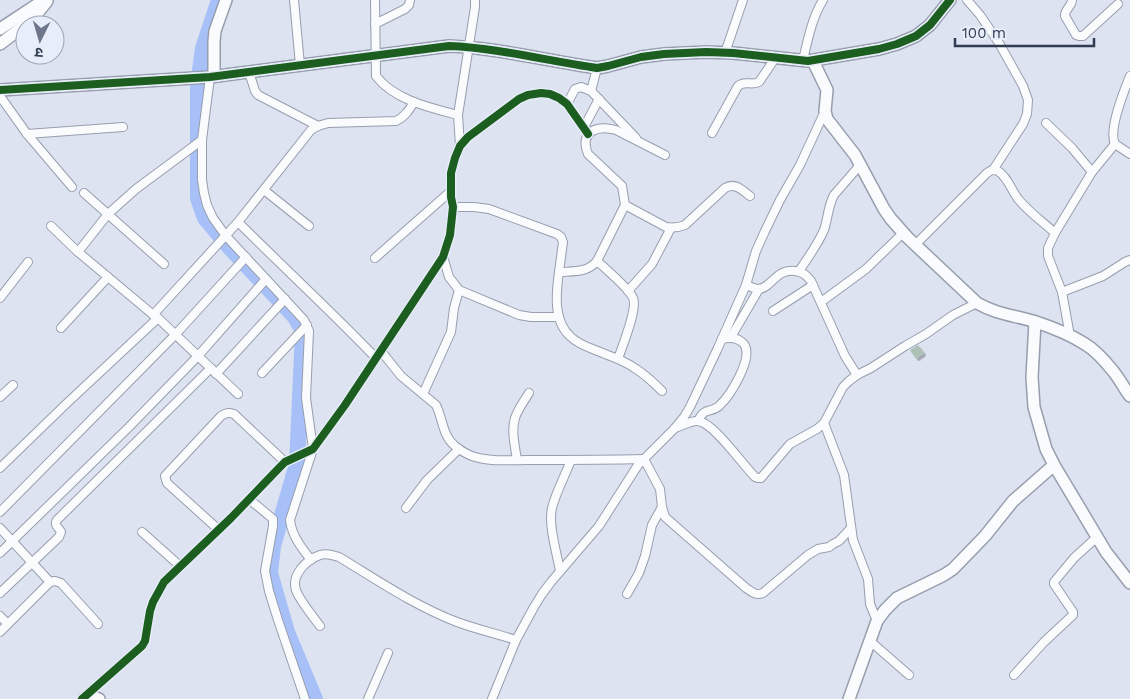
<svg xmlns="http://www.w3.org/2000/svg" width="1130" height="699" viewBox="0 0 1130 699" font-family="'Work Sans','Noto Sans Devanagari',sans-serif">
  <defs>
    <filter id="shadow"><feDropShadow dx="2.5" dy="2.5" stdDeviation="0" flood-color="#0004"/></filter>
  </defs>
  <rect width="100%" height="100%" fill="#dde3f0"/>
  <g fill="none" stroke-linecap="round" stroke-linejoin="round">
    <path stroke="#a7c1f8" stroke-width="16" d="M219,0l-16,48 -5,37v113l7,20 26,31 64,68 8,14 -6,133 -24,82 -3,27 17,59 28,67"/>
  </g>
  <path fill="#aec1b7" filter="url(#shadow)" d="M918,345l6,8 -8,6 -6,-9z"/>
  <g fill="none" stroke-linecap="round" stroke-linejoin="round">
    <defs>
      <g id="street">
        <path d="M294,0l6,65"/>
        <path d="M375,0l1,76c18,24 55,32 82,39"/>
        <path d="M967,0l13,15 19,28 24,43 5,14 -1,14 -4,10 -30,46"/>
        <path d="M1072,0c0,6 -8,10 -7,16l11,19 3,1h4l35,-32"/>
        <path d="M375,24l30,-15 4,-4 1,-5"/>
        <path d="M725,53l18,-53"/>
        <path d="M803,60c5,-21 9,-42 20,-60"/>
        <path d="M249,72l6,19 3,4 60,31"/>
        <path d="M1130,76c-6,15 -22,54 -15,68l15,10"/>
        <path d="M210,77l-8,63v40l2,13 3,12 6,13 13,18 78,84 5,11 -3,67 7,51 -23,71c2,16 11,27 21,40"/>
        <path d="M591,91l45,47"/>
        <path d="M0,96l27,38 45,53"/>
        <path d="M567,104l8,-15 6,-2 10,4 6,-23"/>
        <path d="M1046,123l26,25 20,24"/>
        <path d="M584,127l15,-28"/>
        <path d="M712,133l26,-47c6,-6 14,0 21,-4l17,-25"/>
        <path d="M27,134l96,-7"/>
        <path d="M460,146l-2,-31 17,-108v-7"/>
        <path d="M665,155l-49,-25c-19,-5 -37,1 -28,24l34,32 3,19 41,22c7,1 12,1 19,-2l40,-37c10,-6 17,2 25,8"/>
        <path d="M264,190l45,36"/>
        <path d="M84,193l80,71"/>
        <path d="M625,205l-28,56c-10,12 -23,10 -38,11 -3,21 -6,50 12,65 9,9 23,12 34,17 11,4 22,8 31,15 10,6 18,14 26,22"/>
        <path d="M453,207h21l15,2 68,25 4,3 2,5 -4,30"/>
        <path d="M238,222c46,46 93,89 138,136"/>
        <path d="M51,226l27,26 79,66"/>
        <path d="M915,245l72,-72c4,-3 6,-4 11,-2 10,6 14,21 21,29 11,13 24,22 36,33"/>
        <path d="M78,252l30,-38 28,-25 66,-49"/>
        <path d="M443,257l6,20 10,13 60,25 12,2h28"/>
        <path d="M375,258l76,-67"/>
        <path d="M597,261c8,7 33,29 36,37 5,10 -11,49 -15,61"/>
        <path d="M799,271c9,-13 19,-27 25,-41 4,-12 4,-24 10,-35l26,-30"/>
        <path d="M746,285c4,1 8,4 12,4 13,0 18,-21 37,-18 8,1 11,4 16,10l34,75 12,19"/>
        <path d="M628,291l24,-27 19,-36"/>
        <path d="M1062,292l41,-16 22,-14 5,-2"/>
        <path d="M0,298l28,-36"/>
        <path d="M821,302l45,-33 37,-36"/>
        <path d="M773,311l40,-26"/>
        <path d="M153,315l85,-93 73,-92 7,-4 10,-3 68,-2c9,-4 13,-11 18,-19"/>
        <path d="M61,328l47,-51"/>
        <path d="M1070,336l-8,-44 -14,-36v-8l7,-15 37,-61 23,-28"/>
        <path d="M731,337l28,-48"/>
        <path d="M381,351l20,25 35,29c7,14 6,30 19,41 5,4 13,9 20,11 16,5 36,3 53,3 39,0 77,0 116,-1l16,30 2,18 3,10 81,71c6,4 10,8 17,5l45,-38 10,-6 11,-2 4,-3 6,-3 12,-13"/>
        <path d="M262,373l45,-48"/>
        <path d="M216,374l69,-75"/>
        <path d="M423,394l28,-62 3,-24 5,-18"/>
        <path d="M0,397l13,-12"/>
        <path d="M698,421c7,-15 12,-7 21,-15 11,-10 35,-48 25,-62 -6,-7 -14,-7 -22,-5"/>
        <path d="M824,423l20,52 9,65 15,39 2,25 7,17"/>
        <path d="M675,428c7,-2 16,-8 23,-7 15,1 45,44 57,56l3,1h3l29,-34 27,-15 7,-6 19,-36 6,-6 8,-6 14,-7 34,-22 21,-12 27,-19 24,-12"/>
        <path d="M517,460c-2,-14 -6,-29 -2,-42 3,-9 9,-17 14,-25"/>
        <path d="M0,468l66,-64 92,-86 80,76"/>
        <path d="M249,499l24,20v7l-8,45 4,20 9,29 27,79"/>
        <path d="M406,508l21,-28 32,-31"/>
        <path d="M0,512l175,-177 71,-78"/>
        <path d="M0,528l50,54"/>
        <path d="M219,530l-52,-47 -2,-7 56,-60c5,-3 7,-4 13,-2l51,48"/>
        <path d="M142,532l38,34"/>
        <path d="M0,553l129,-126 69,-71 68,-77"/>
        <path d="M560,571c-3,-17 -12,-47 -8,-63 4,-16 13,-32 19,-48"/>
        <path d="M0,593l59,-56 2,-5c-2,-5 -8,-6 -4,-12l154,-152"/>
        <path d="M627,594l12,-21 6,-17 7,-31 10,-18"/>
        <path d="M0,616l8,8"/>
        <path d="M320,626c-6,-8 -22,-28 -24,-36 -5,-15 10,-30 24,-35 6,-2 12,0 19,2 38,23 76,49 118,65 19,7 40,12 59,18"/>
        <path d="M0,632l50,-50 5,-1 6,2 37,41"/>
        <path d="M870,641l39,34"/>
        <path d="M1014,675l30,-33 29,-27v-3l-19,-28v-2l20,-24 23,-21"/>
        <path d="M84,697l58,-51 3,-5 5,-30 3,-9 11,-20 67,-64 49,-51 5,-5 28,-13 32,-44 98,-148 7,-22 3,-28 -2,-10v-24l4,-15 5,-12 8,-9 51,-38 9,-4 13,-2 9,1 9,4 8,6 21,30"/>
        <path d="M368,699l20,-46"/>
        <path d="M492,699l24,-59 18,-33 8,-13 9,-12 48,-56 39,-61 37,-37 9,-11 6,-10 27,-57 29,-65 10,-34 9,-20 15,-31 20,-35 25,-54"/>
      </g>
      <g id="secondary">
        <path d="M25,25l11,-10 11,-14"/>
        <path d="M0,29l44,-29"/>
        <path d="M0,44l25,-19"/>
        <path d="M813,61l14,29 -2,21 2,8 28,36 29,54 7,10 16,18 70,66c21,12 37,12 59,19 15,5 35,13 49,22 10,6 20,17 28,27 6,7 11,17 17,25"/>
        <path d="M214,76v-35l1,-10 11,-31"/>
        <path d="M0,90l210,-13 239,-31c50,2 98,15 148,22l11,-2 33,-9 23,-3 42,-2 27,1 75,8 71,-12 18,-5 19,-8 14,-11 20,-25"/>
        <path d="M1035,322l-3,55 2,30 12,42 8,16 52,87 24,31"/>
        <path d="M84,699l10,-2 5,2"/>
        <path d="M849,699l28,-78 8,-11 12,-12 47,-23 9,-6 32,-33 28,-35 41,-36"/>
      </g>
    </defs>
    <use href="#street" stroke="#979ead" stroke-width="10"/>
    <use href="#secondary" stroke="#979ead" stroke-width="14"/>
    <use href="#street" stroke="#fafbfd" stroke-width="8"/>
    <use href="#secondary" stroke="#fafbfd" stroke-width="11"/>
    <defs>
      <g id="cycleway">
        <path d="M0,90l210,-13 239,-31c50,2 98,15 148,22l11,-2 33,-9 23,-3 42,-2 27,1 75,8 71,-12 18,-5 19,-8 14,-11 20,-25"/>
        <path d="M82,699l60,-53 3,-5 5,-30 3,-9 11,-20 67,-64 49,-51 5,-5 28,-13 32,-44 98,-148 7,-22 3,-28 -2,-10v-24l4,-15 5,-12 8,-9 51,-38 9,-4 13,-2 9,1 9,4 8,6 21,30"/>
      </g>
    </defs>
    <use href="#cycleway" stroke="#e7edf9" stroke-width="11"/>
    <use href="#cycleway" stroke="#1b5e20" stroke-width="8"/>
  </g>
  <g transform="translate(40 40) rotate(185)"><circle r="24" fill="#e7edf9" stroke="#9ea6b7"/>
  <path d="M0-4L9 19L0 12L-9 19Z" fill="#6d768b"/>
  <text y="-8" font-size="14" font-weight="bold" text-anchor="middle" fill="#313c54">उ</text>
  </g>
  <path d="M955 38v8h139v-8" fill="none" stroke="#313c54" stroke-width="2.5"/>
  <text x="962" y="38" font-size="15" fill="#313c54" stroke="#e7edf9" stroke-width="4" paint-order="stroke">100 m</text>
</svg>
